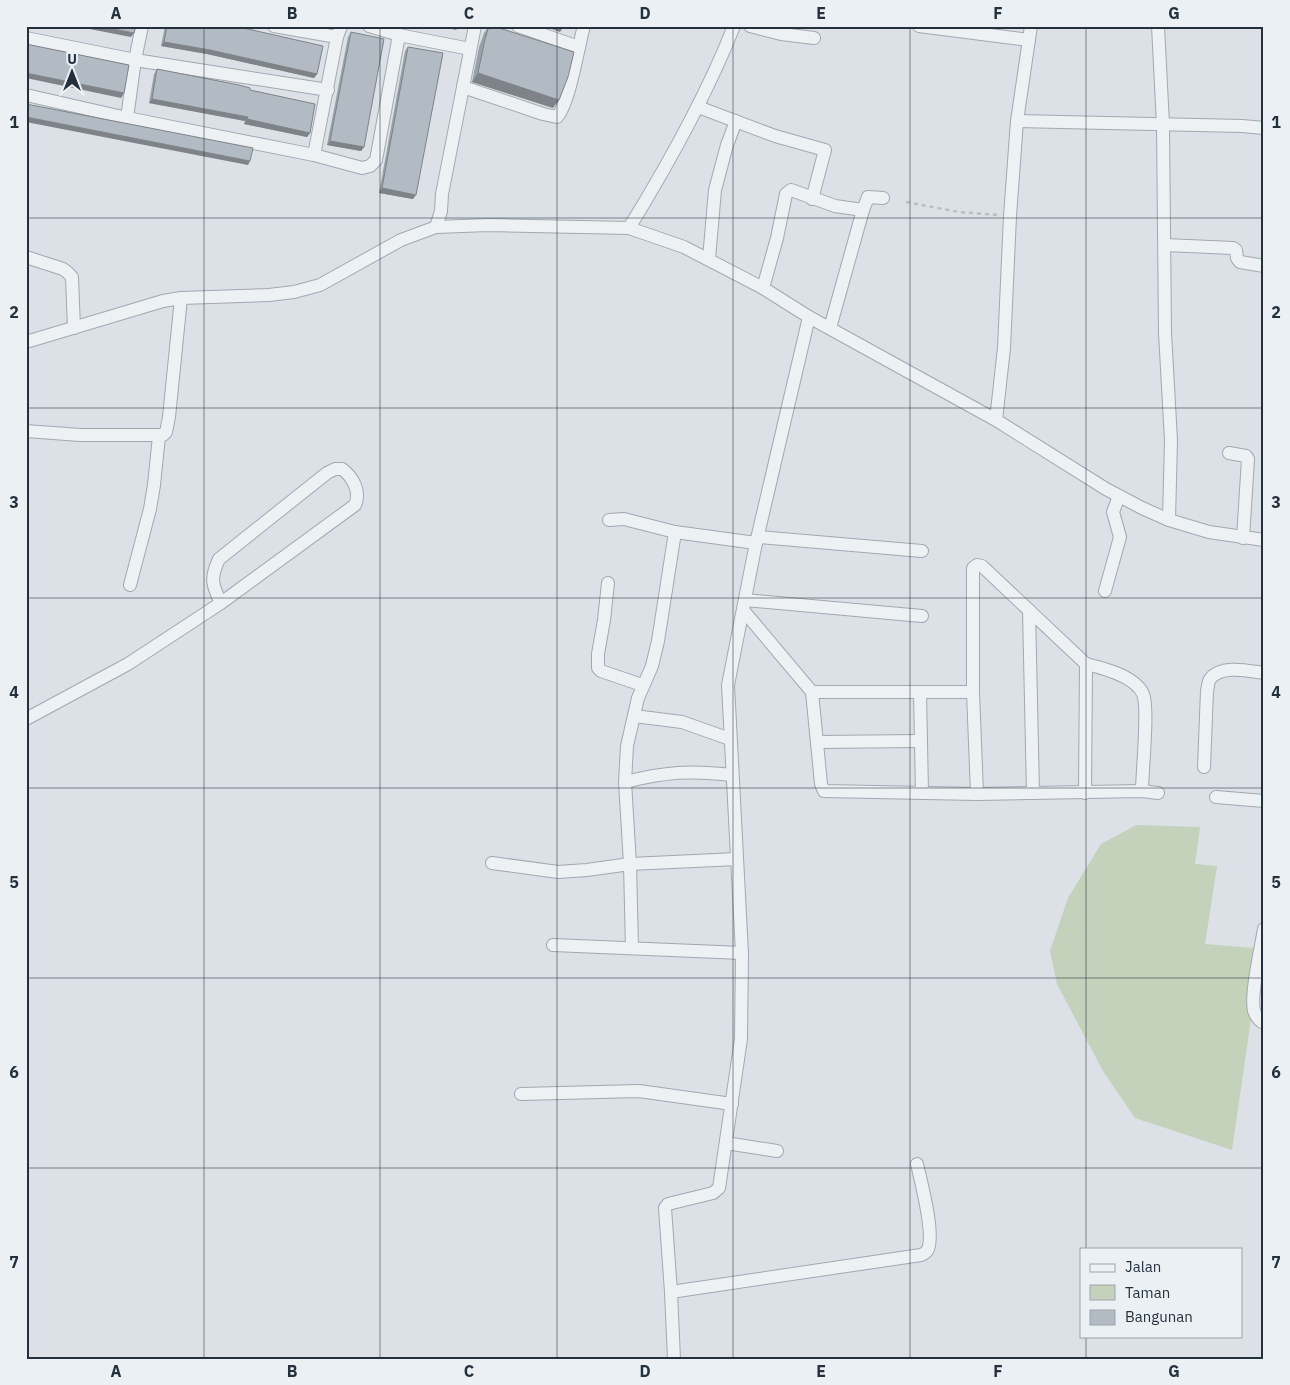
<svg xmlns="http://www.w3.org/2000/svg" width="1290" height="1385" viewBox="0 0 1290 1385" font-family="'IBM Plex Sans',sans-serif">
  <rect width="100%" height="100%" fill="#dbe1e6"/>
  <path fill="#c4d1bb" d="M1136,825l64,2 -5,37 22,2 -12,78 49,4 -3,71 -19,131 -97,-32 -32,-47 -46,-87 -7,-33 18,-53 33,-54z"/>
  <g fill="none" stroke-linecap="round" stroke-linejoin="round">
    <defs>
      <g id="minor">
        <path d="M274,26l63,11"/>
        <path d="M369,26l30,9 71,14"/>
        <path d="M518,26l61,21"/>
        <path d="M750,26l31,8 33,4"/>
        <path d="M919,26l110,14"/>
        <path d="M1158,26l5,99 2,208 6,107 -2,80"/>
        <path d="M26,38l109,22 193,30"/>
        <path d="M463,87l80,27 14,3c13,-15 21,-70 27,-91"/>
        <path d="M26,95l101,23 187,37 48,13 8,-2 6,-6 23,-125"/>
        <path d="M698,107l77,29 50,14 -13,49"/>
        <path d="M127,118l8,-58 7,-34"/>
        <path d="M1017,121l225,5 22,2"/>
        <path d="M314,155l23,-118 4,-11"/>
        <path d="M436,227l5,-16 1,-17 33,-168"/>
        <path d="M629,228c40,-65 77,-131 105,-202"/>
        <path d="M1165,245l68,3 3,2 1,8 3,4 24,4"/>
        <path d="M26,257l37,12 4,3 5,5 2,51"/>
        <path d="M709,259l6,-69 12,-45 9,-24"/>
        <path d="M763,288l14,-50 9,-44 5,-4 44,16 28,4 5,-13 15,1"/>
        <path d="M830,328l33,-118"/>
        <path d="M26,342l137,-41 18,-3 88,-3 25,-3 26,-7 81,-45 35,-13 53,-2 140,3 55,19 79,41 46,29 187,103 110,69 36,19 27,12 40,12 55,8"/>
        <path d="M996,420l8,-72 6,-132 7,-95 14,-95"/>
        <path d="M26,431l54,4h83l3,-3 3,-15 12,-119"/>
        <path d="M1229,453l17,3 2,3 -5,79"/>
        <path d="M609,520l15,-1 51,13 81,11"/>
        <path d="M758,537l164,14"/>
        <path d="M608,583l-4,37 -6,34v14l3,3 41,14"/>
        <path d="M130,585l20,-76 4,-24 5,-49"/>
        <path d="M1105,591l15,-54 -7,-25 6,-16"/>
        <path d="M745,600l177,16"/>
        <path d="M743,610l69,82 9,92 3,7 153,3 165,-3 16,2"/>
        <path d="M1029,610l4,183"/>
        <path d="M1086,664c17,4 49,12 57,30 6,14 -1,78 -1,97"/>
        <path d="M812,692h161"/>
        <path d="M920,692l2,101"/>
        <path d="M634,716l48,6 48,17"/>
        <path d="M26,719l102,-55 93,-61 134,-98c6,-13 -2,-28 -13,-36h-7l-8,4 -108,86c-9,19 -7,26 2,44"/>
        <path d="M818,742l103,-1"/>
        <path d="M1204,767l3,-76c1,-4 1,-9 3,-12 11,-15 39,-8 54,-6"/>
        <path d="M625,782c40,-10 66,-12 107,-7"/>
        <path d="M977,794l-4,-102v-124l4,-3 5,1 104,98 -1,129"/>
        <path d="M1216,797l48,4"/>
        <path d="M492,863l66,9 29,-2 43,-6 107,-5"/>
        <path d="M1264,929c-3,18 -14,66 -10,82 2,5 5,10 10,12"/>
        <path d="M553,945l189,8"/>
        <path d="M632,948l-2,-84 -5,-82 2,-36 11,-48 14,-32 6,-25 17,-109"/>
        <path d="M521,1094l118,-3 93,13"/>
        <path d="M726,1143l51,8"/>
        <path d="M671,1292l250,-37c3,-1 4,-2 6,-4 9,-14 -6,-69 -10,-87"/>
        <path d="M674,1359l-3,-67 -6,-84 3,-4 45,-11 6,-5 22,-149 1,-86 -14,-268 28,-142 53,-226"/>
      </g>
    </defs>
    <use href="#minor" stroke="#a0a9b0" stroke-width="14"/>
    <path stroke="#b9bfc4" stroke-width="2.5" stroke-dasharray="4 4" stroke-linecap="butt" d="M906,202l53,10 39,3"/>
    <use href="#minor" stroke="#edf1f4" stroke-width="12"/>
  </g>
  <g fill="#99a1a8">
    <path d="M165,26h74v1l78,47 -3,4 -107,-24 -46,-8z"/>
    <path d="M489,26l64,82 -81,-26 7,-35 5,-14z"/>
    <path d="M351,32l13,115 -3,4 -34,-6 21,-108z"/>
    <path d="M408,47l5,152 -34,-6 26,-142z"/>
    <path d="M157,69l93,21 60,43 -3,4 -63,-13 1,-3 -96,-18 5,-29z"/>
  </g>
  <g fill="#7d8388">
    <path d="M74,26h24l36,7 -3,4z"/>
    <path d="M440,26h19l-3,4z"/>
    <path d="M544,26h20l-4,6z"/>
    <path d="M164,42l46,8 107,24 -3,4 -107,-24 -46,-8z"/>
    <path d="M26,73l98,20 -3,5 -95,-20z"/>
    <path d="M478,73l81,27 -6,8 -81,-26z"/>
    <path d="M152,99l96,18 -3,4 -96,-18z"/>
    <path d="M26,117l224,44 -2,4 -222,-43z"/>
    <path d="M247,119l63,14 -3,4 -63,-13z"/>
    <path d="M330,141l34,6 -3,4 -34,-6z"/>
    <path d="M382,188l34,7 -3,4 -34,-6z"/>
  </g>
  <g fill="#b2bbc3" stroke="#7d8388">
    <path d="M98,26h38l-2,7z"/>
    <path d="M167,26h72v1l84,19 -6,28 -107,-24 -46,-8z"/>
    <path d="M489,26h4l81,26 -6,25 -9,23 -81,-27 7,-34z"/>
    <path d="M351,32l33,7 -20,108 -34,-6z"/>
    <path d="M26,44l103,21 -5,28 -98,-20z"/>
    <path d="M408,47l35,6 -27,142 -34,-7z"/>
    <path d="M157,69l82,16 11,3v2l65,14 -5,29 -63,-14 1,-2 -96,-18z"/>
    <path d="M26,104l227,44 -3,13 -224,-44z"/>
  </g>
  <path fill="none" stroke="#24313d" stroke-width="1" stroke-opacity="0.55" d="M204,26v1333M380,26v1333M557,26v1333M733,26v1333M910,26v1333M1086,26v1223M26,218h1238M26,408h1238M26,598h1238M26,788h1238M26,978h1238M26,1168h1238M1086,1336v23"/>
  <rect width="1290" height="1385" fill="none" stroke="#eaf0f4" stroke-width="55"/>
  <rect x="1080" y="1248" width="162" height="90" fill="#eaf0f4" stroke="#9ba4ab"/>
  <rect x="1090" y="1264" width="25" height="8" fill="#edf1f4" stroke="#9ba4ab"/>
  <text x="1125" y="1272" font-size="15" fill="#24313d">Jalan</text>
  <rect x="1090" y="1285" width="25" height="15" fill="#c4d1bb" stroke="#9ba4ab"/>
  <text x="1125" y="1298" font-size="15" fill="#24313d">Taman</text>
  <rect x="1090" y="1310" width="25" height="15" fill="#b2bbc3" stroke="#9ba4ab"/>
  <text x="1125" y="1322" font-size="15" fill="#24313d">Bangunan</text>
  <g transform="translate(72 72)" stroke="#eaf0f4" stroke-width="4" paint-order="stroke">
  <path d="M0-4L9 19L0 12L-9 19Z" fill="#24313d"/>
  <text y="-8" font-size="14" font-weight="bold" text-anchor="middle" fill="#24313d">U</text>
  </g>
  <rect x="28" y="28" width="1234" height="1330" fill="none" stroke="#24313d" stroke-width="2"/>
  <g font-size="16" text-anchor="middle" font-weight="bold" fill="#24313d">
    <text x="116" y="19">A</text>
    <text x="292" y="19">B</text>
    <text x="469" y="19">C</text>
    <text x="645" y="19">D</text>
    <text x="821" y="19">E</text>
    <text x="998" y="19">F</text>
    <text x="1174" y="19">G</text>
    <text x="14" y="128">1</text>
    <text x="1276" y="128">1</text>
    <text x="14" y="318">2</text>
    <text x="1276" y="318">2</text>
    <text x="14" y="508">3</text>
    <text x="1276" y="508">3</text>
    <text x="14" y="698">4</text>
    <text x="1276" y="698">4</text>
    <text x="14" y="888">5</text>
    <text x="1276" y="888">5</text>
    <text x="14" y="1078">6</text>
    <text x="1276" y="1078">6</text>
    <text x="14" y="1268">7</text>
    <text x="1276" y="1268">7</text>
    <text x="116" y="1377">A</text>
    <text x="292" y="1377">B</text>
    <text x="469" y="1377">C</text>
    <text x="645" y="1377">D</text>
    <text x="821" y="1377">E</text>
    <text x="998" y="1377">F</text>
    <text x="1174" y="1377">G</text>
  </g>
</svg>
